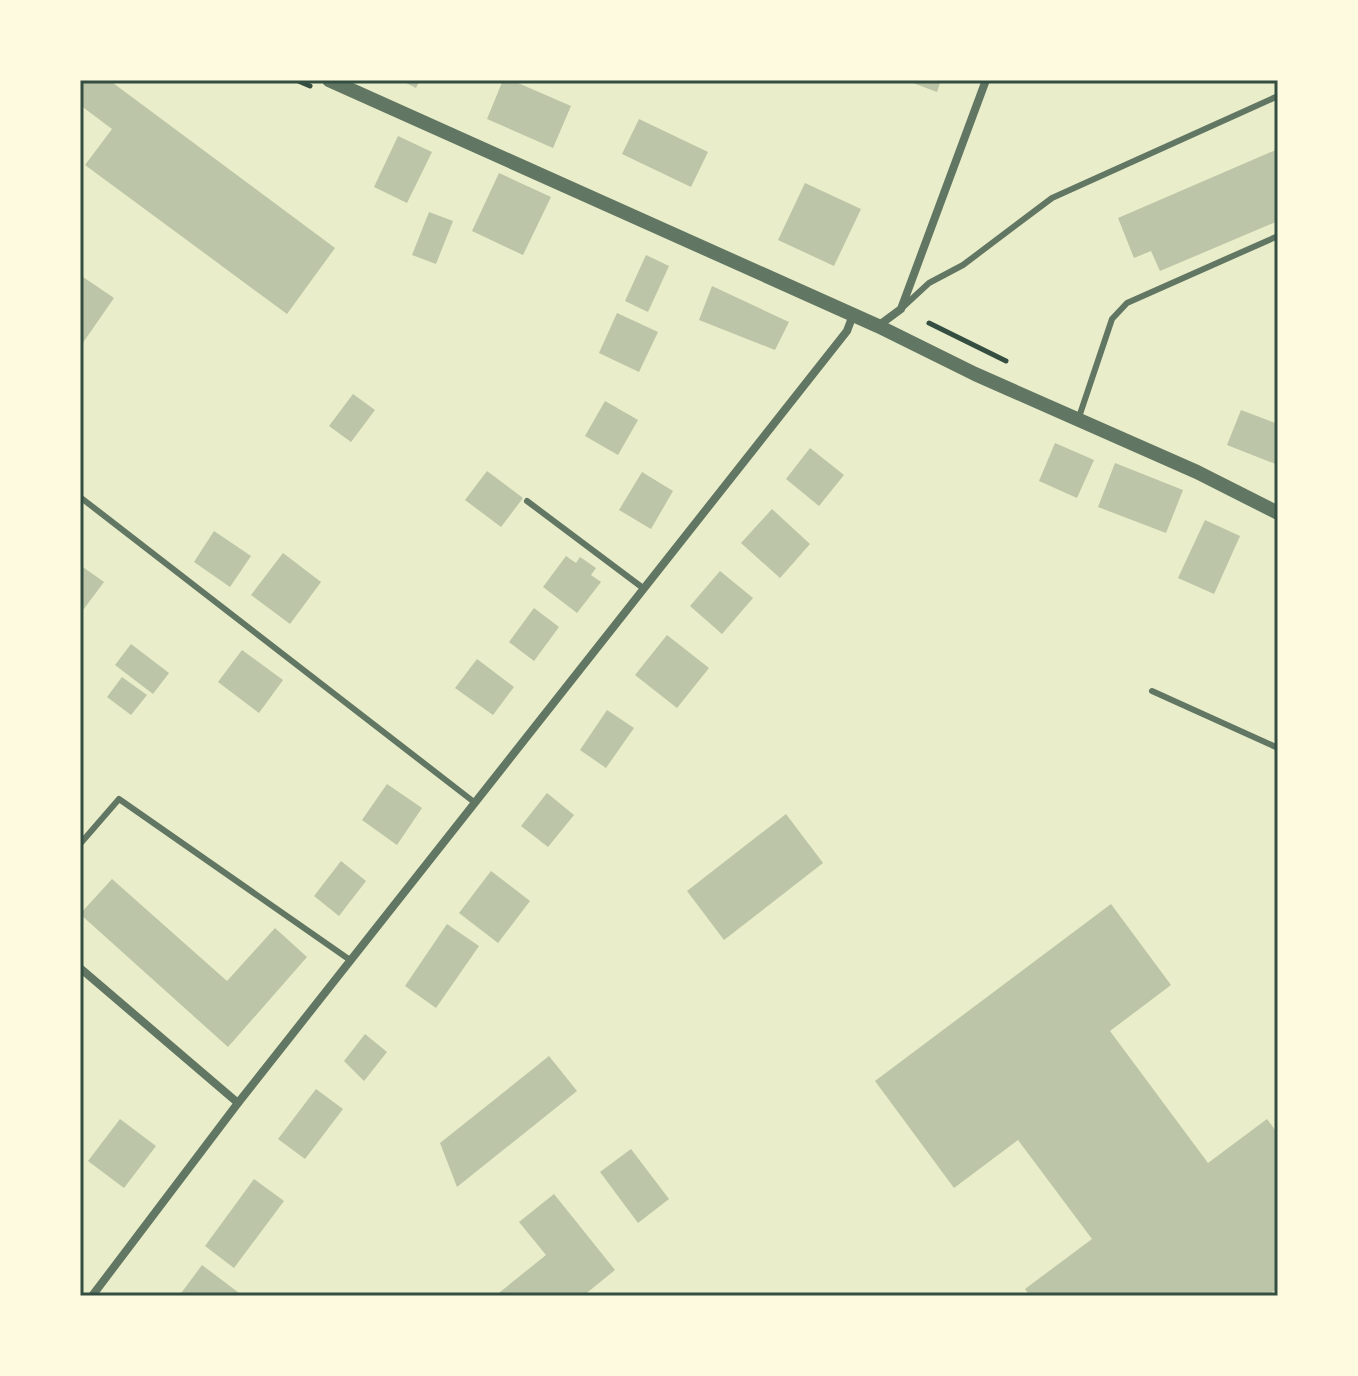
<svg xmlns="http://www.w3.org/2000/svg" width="1358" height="1376" viewBox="0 0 1358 1376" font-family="Rubik,sans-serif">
  <rect width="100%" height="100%" fill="#e9edc9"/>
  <g fill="#bcc5a7">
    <path d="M80,80h29l226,168 -48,66 -202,-149 27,-36 -32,-24z"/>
    <path d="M400,80h20l-4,8z"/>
    <path d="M503,80h8l60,26 -18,42 -66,-29z"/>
    <path d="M905,80h36l-4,12z"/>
    <path d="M639,119l69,33 -17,35 -69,-33z"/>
    <path d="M398,136l34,16 -25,51 -33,-16z"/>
    <path d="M1278,149v72l-118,50 -9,-20 -17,7 -16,-40z"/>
    <path d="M499,173l52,24 -28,58 -51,-24z"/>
    <path d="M805,183l56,26 -27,57 -56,-26z"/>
    <path d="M429,212l24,9 -17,43 -24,-9z"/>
    <path d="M646,255l23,11 -21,46 -23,-11z"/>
    <path d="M80,275l34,23 -34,49z"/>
    <path d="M712,286l77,36 -14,28 -76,-30z"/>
    <path d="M617,313l41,19 -19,40 -40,-19z"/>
    <path d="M353,394l22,16 -24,32 -22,-16z"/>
    <path d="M605,401l33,19 -20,35 -33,-19z"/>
    <path d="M1241,410l37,14v41l-51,-20z"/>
    <path d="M1055,443l39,17 -17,38 -38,-17z"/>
    <path d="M810,448l34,27 -25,31 -33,-27z"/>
    <path d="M1115,463l68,27 -17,43 -68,-26z"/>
    <path d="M487,471l36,27 -22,29 -36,-27z"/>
    <path d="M642,472l31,19 -22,38 -32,-19z"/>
    <path d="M772,509l38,35 -30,34 -39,-35z"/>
    <path d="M1205,520l35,16 -26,58 -36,-16z"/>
    <path d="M214,531l37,25 -21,31 -36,-25z"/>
    <path d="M283,553l38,29 -31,42 -39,-29z"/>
    <path d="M566,556l10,7 4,-6 16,11 -5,7 10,7 -24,31 -34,-26z"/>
    <path d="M80,565l24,17 -24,32z"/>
    <path d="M720,571l33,27 -31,36 -32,-28z"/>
    <path d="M534,608l25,19 -25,34 -25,-19z"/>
    <path d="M667,635l42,33 -32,40 -42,-33z"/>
    <path d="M131,644l38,29 -16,21 -38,-29z"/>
    <path d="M242,650l41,30 -24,33 -41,-31z"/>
    <path d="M477,659l37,28 -21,28 -38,-27z"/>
    <path d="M122,677l25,18 -16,20 -24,-18z"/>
    <path d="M607,710l27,18 -28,40 -26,-18z"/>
    <path d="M387,784l35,24 -25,37 -35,-25z"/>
    <path d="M547,793l27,22 -26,32 -27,-21z"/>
    <path d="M786,814l37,49 -99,77 -37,-49z"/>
    <path d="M341,861l25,20 -27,35 -25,-20z"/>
    <path d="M491,871l39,30 -32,42 -39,-30z"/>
    <path d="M112,879l115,102 48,-53 32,29 -79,90 -148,-133z"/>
    <path d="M1111,904l60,81 -61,46 98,132 59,-44 11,15v154l-11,8h-237l-5,-7 67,-50 -74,-99 -64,48 -79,-107z"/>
    <path d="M447,924l32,22 -43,62 -31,-22z"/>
    <path d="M365,1034l22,18 -23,29 -20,-20z"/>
    <path d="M549,1056l28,35 -120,96 -17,-44z"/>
    <path d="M316,1089l27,20 -38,50 -27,-20z"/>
    <path d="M120,1119l36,27 -32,42 -36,-27z"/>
    <path d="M631,1149l38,50 -31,24 -38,-51z"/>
    <path d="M254,1179l30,22 -50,67 -29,-22z"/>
    <path d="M554,1194l61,76 -32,26h-88l51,-41 -27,-33z"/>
    <path d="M202,1265l41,31h-64z"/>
  </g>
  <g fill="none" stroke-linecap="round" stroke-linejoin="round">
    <g stroke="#344e41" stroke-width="5">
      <path d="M296,80l14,6"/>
      <path d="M929,323l77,38"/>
    </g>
    <g stroke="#617663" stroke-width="6">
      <path d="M903,307l26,-24 34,-18 89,-67 226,-102"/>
      <path d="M1079,417l33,-98 15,-16 151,-67"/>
      <path d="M80,497l394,305"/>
      <path d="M527,501l116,87"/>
      <path d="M1152,691l126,57"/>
      <path d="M80,844l39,-45 231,161"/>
    </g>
    <g stroke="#617663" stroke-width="8">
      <path d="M878,326l23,-17 85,-229"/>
      <path d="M80,968l158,135"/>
      <path d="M92,1296l146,-193 609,-772 6,-16"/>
    </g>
    <path stroke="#617663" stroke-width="14" d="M329,80l549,246 97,48 222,98 81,41"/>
  </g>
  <rect width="1358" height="1376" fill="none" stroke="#fefae0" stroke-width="164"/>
  <rect x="82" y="82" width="1194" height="1212" fill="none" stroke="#344e41" stroke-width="3"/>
</svg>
